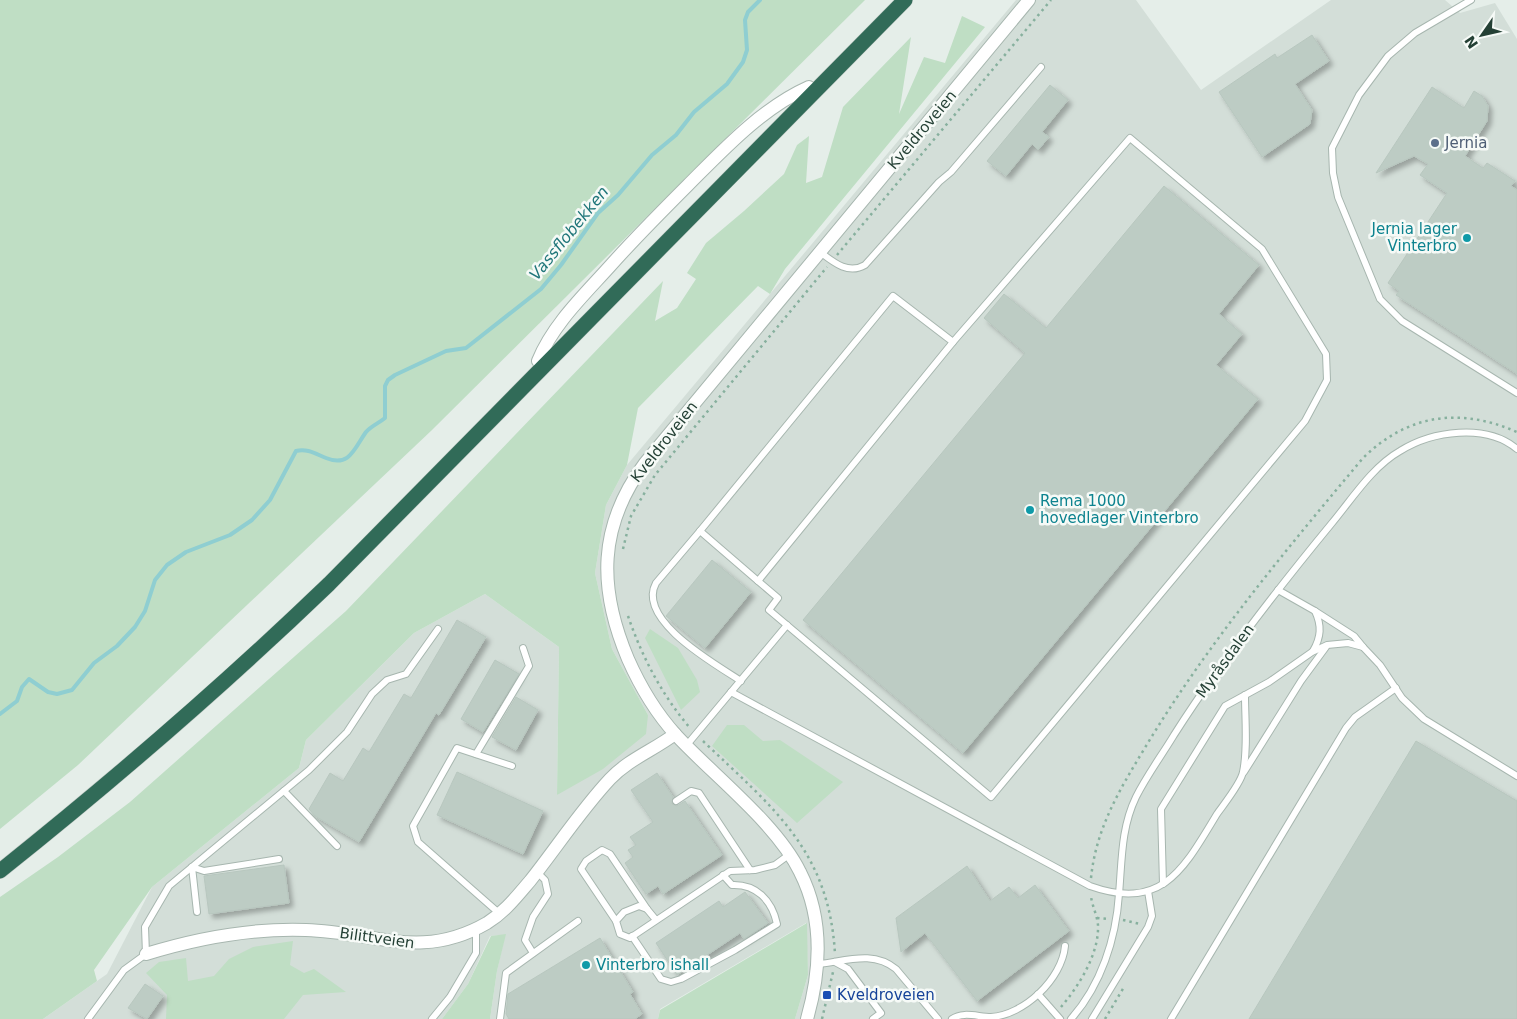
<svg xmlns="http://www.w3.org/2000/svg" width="1517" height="1019" viewBox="0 0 1517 1019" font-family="'DejaVu Sans',sans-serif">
  <defs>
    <filter id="shadow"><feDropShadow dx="4" dy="4" stdDeviation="2.5" flood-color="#0004"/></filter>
  </defs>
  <rect width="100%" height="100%" fill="#e5eee9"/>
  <path fill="#d3ded8" d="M1016,0h120l65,90 130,-90h114l15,13 35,-10 22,36v980h-722l13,-44 -2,-52 -146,86 -2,10h-168l7,-48 8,-36 -15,1 -22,48 -26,35h-399l64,-45 45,-87 147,-119 7,-28 108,-107 71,-39 74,53 -2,148 91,-80 -36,-66 -17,-76 11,-68 21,-40z"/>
  <g fill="#bfdec4">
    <path d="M0,0h865l-433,430 -354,335 -78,64z"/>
    <path d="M962,16l23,11 -200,242 -15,25 -12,-8 -120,122 -11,57 -21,40 -11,68 17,76 36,66 -2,19 -43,35 -46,26 2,-148 -74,-53 -71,39 -108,107 -7,28 -147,119 -58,83 3,11 -54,38h-43v-122l58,-40 72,-55 216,-191 317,-330 -8,40 22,-13 19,-29 -9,-6 19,-30 38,-32 40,-37 13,-29 12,-9 -3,47 16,-6 21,-70 68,-70 -12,77 25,-57 21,6z"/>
    <path d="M650,629l28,19 19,32 3,12 -19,18 -36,-72z"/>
    <path d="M727,725h17l19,16 17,-1 63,42 -46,41 -85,-77z"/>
    <path d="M807,923l1,52 -13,44h-137l2,-9z"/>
    <path d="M506,934l-9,37 -7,48h-48l26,-35 23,-48z"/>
    <path d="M293,941l-3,24 14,8 10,-4 32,23 -43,3 -19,24h-118l1,-24 -21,-22 13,-11 27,-4 2,23 26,-5 15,-17 24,-12z"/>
  </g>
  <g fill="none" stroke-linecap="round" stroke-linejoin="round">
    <path stroke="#8fced1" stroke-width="4" d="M0,714l17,-13 5,-14 7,-8 19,13 9,2 15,-4 22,-27 23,-17 18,-19 10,-16 10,-31 12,-15 19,-13 44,-17 22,-15 18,-20 26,-49c11,-3 20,3 30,7 24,10 29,-11 40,-26 5,-6 13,-9 19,-14v-32l3,-6 7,-5 51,-24 20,-3 75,-59 20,-24 37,-52 20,-18 34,-40 24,-20 18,-23 33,-28 16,-22 4,-12 -2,-30 3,-8 12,-12"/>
  </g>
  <g fill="#bdccc4" stroke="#b8c7bf" filter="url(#shadow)">
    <path d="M1312,35l17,26 -34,23 17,26 -2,14 -48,33 -43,-65 56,-38 2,4z"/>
    <path d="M1050,85l18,15 -26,32 7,5 -11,13 -6,-6 -26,32 -19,-15z"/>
    <path d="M1432,87l32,21 10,-17 8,5 6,10 -1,15 -22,35 18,12 4,-5 28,18 -4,5 6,4v184l-121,-79 3,-4 -11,-8 59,-90 -27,-18 8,-11 -14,-8 -38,17z"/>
    <path d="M1164,186l95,79 -40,49 23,20 -26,31 42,34 -295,354 -160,-133 222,-267 -41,-35 20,-24 42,34z"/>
    <path d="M712,560l39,32 -46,56 -39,-32z"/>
    <path d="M457,620l29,17 -47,78 -3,-2 -77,129 -44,-26 -6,-7 21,-36 13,8 20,-33 6,4 35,-58 7,4z"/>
    <path d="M495,660l24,14 -36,58 -22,-13z"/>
    <path d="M516,697l22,13 -22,40 -24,-13z"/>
    <path d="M1416,741l101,60v218h-268z"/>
    <path d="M457,772l86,39 -20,43 -86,-39z"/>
    <path d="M657,773l16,24 -1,7 5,2 8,-5 37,54 -59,39 -5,-8 -12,8 -21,-31 8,-6 -5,-7 8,-5 -6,-8 23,-15 -22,-32z"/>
    <path d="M284,865l5,38 -80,11 -5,-38z"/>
    <path d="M967,866l23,35 19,-14 9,11 17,-13 34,46 -92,70 -52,-68 -24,19 -5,-34z"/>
    <path d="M745,892l23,31 -24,16 -4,-6 -63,42 -21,-32 63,-42 4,6z"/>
    <path d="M600,938l33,54 -3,2 12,20 -7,5h-126l-3,-5 2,-20z"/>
    <path d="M145,984l18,12 -16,23 -19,-11z"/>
  </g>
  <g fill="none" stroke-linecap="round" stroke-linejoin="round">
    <defs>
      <g id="lane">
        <path d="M1471,0l-56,33 -27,23 -29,39 -27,53 1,25 5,24 42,102 22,22 115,72"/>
        <path d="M1130,138l132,111 64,105 1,26 -22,41 -314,376 -222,-187 9,-12 -20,-17 195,-239z"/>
        <path d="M820,252c13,10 28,23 45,13l74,-83 12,-10 90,-105"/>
        <path d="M700,531l-44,52c-20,37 59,81 85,98"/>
        <path d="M758,581l-58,-50 193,-235 60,46"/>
        <path d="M1278,590l37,21c7,15 6,26 -2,40"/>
        <path d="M1315,611l39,25 9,11"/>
        <path d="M731,692l359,194c73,26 94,-18 127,-72 7,-10 24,-31 26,-42 5,-23 2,-53 2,-77"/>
        <path d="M686,746l101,-121"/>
        <path d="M476,754l53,-88 -6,-18"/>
        <path d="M1244,772l57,-91 25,-34"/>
        <path d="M284,791l53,55"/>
        <path d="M676,801l15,-10 8,2 51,77"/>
        <path d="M1163,884l-2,-75 64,-103 44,-24 43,-30 15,-7 21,-2 15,4 17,18 22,33 22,21 93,57"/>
        <path d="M197,912l-5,-45 12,4 75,-12"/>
        <path d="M500,914l-82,-72 -5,-16 44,-78 55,18"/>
        <path d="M656,920l-9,-11 -8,-3 -15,6 -8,9 4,13 10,4 100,-67 25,-1 20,-5 15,-11"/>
        <path d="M616,921l-35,-52 5,-8 16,-11 8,4 37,55"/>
        <path d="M632,936l29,43 10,3 10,-3 54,-29 42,-26c-5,-24 -21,-40 -45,-39l-9,-10"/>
        <path d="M533,953l-8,-13 8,-23 15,-23 -3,-14 -8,-8"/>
        <path d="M835,962l13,7 33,44 -8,6"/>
        <path d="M819,964c27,-3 54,-14 77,5l42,50"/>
        <path d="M1038,994l22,25"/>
        <path d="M88,1019l36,-49 22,-16 -1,-27 24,-41 140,-116 38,-38 25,-38 15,-14 19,-6 32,-45"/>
        <path d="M432,1019l18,-22 26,-44v-24"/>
        <path d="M500,1019l6,-46 72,-52"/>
        <path d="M952,1019c11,-8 26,-2 39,-2 33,-2 71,-38 74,-71"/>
        <path d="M1071,1019c30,-34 45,-80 48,-125 3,-34 2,-66 17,-97 11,-22 26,-42 38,-62 47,-74 102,-144 158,-212 20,-24 40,-56 68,-72 32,-20 86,-28 117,-2"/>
        <path d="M1092,1019l56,-92 4,-11 -4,-25"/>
        <path d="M1171,1019l175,-291 9,-11 41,-29"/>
      </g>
      <g id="street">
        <path d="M538,361c15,-37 47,-67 73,-96 25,-28 51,-54 77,-80 36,-36 74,-77 121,-98"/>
        <path d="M146,954c52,-16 105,-26 160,-24 69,2 115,31 181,-7 18,-11 30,-27 43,-42 27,-34 51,-71 80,-102 19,-20 44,-29 65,-45"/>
        <path d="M807,1019c14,-49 17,-100 -7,-147 -23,-48 -87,-97 -124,-137 -20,-22 -36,-49 -48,-76 -30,-71 -30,-133 17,-196l384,-463"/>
      </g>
      <path id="highway" d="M0,871c114,-91 224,-186 329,-287l576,-584"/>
    </defs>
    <use href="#lane" stroke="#a7b6af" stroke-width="8"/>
    <use href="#street" stroke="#a7b6af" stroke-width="14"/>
    <use href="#highway" stroke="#c2cac6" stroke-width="16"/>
    <g stroke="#87b09e" stroke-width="2.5" stroke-dasharray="2.5 4" stroke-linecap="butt">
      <path d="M837,255l214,-255"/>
      <path d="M623,549l8,-33 24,-41 172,-208"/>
      <path d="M628,616c14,41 34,79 62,112"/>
      <path d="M703,741c70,67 126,109 132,213"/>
      <path d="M1091,878c5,-50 29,-89 55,-132 62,-103 140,-196 217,-288 45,-44 97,-51 154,-26"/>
      <path d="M1097,918l11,1"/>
      <path d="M1123,920l17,4"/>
      <path d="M1061,1007c17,-20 36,-50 37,-77 1,-12 -6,-23 -7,-34"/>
      <path d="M822,1019l11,-47"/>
      <path d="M1105,1019l19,-32"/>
    </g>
    <use href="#lane" stroke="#fff" stroke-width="6"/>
    <use href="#street" stroke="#fff" stroke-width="12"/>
    <use href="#highway" stroke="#316b58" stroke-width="15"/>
  </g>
  <circle fill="#5c6f8a" stroke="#f6faf7" stroke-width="2" cx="1435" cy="143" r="5"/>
  <g fill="#0f9aa8" stroke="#f6faf7" stroke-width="2">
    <circle cx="1467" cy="238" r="5"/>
    <circle cx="1030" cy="510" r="5"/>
    <circle cx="586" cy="965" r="5"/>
  </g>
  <rect fill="#1a4fb4" stroke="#f6faf7" stroke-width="2" x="822" y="990" width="10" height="10" rx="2.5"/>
  <g text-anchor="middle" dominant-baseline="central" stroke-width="5" stroke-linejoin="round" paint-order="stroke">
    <g font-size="15" fill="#244035" stroke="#f6faf7">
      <text transform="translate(922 130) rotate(-50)">Kveldroveien</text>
      <text transform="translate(664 442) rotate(-52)">Kveldroveien</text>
      <text transform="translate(1225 661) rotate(-54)">Myråsdalen</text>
      <text transform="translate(377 938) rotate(8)">Bilittveien</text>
    </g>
    <g font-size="15" fill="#4e5e75" stroke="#f6faf7" text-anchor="start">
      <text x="1445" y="143">Jernia</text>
    </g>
    <g font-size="15" fill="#0d838f" stroke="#f6faf7" text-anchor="start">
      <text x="1457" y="229" text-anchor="end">Jernia lager<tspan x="1457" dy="17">Vinterbro</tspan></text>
      <text x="1040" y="501">Rema 1000<tspan x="1040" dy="17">hovedlager Vinterbro</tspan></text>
      <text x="596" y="965">Vinterbro ishall</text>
    </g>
    <g font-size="15" fill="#164399" stroke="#f6faf7" text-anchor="start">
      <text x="837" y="995">Kveldroveien</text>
    </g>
    <g font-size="16" font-style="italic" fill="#20767a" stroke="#f6faf7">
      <text transform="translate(569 233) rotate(-51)">Vassflobekken</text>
    </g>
  </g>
  <g transform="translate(1482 35) rotate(236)" stroke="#f6faf7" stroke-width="4" paint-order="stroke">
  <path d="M0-4L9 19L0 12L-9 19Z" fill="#244035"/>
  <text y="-8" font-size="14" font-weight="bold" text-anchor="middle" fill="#244035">N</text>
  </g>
</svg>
